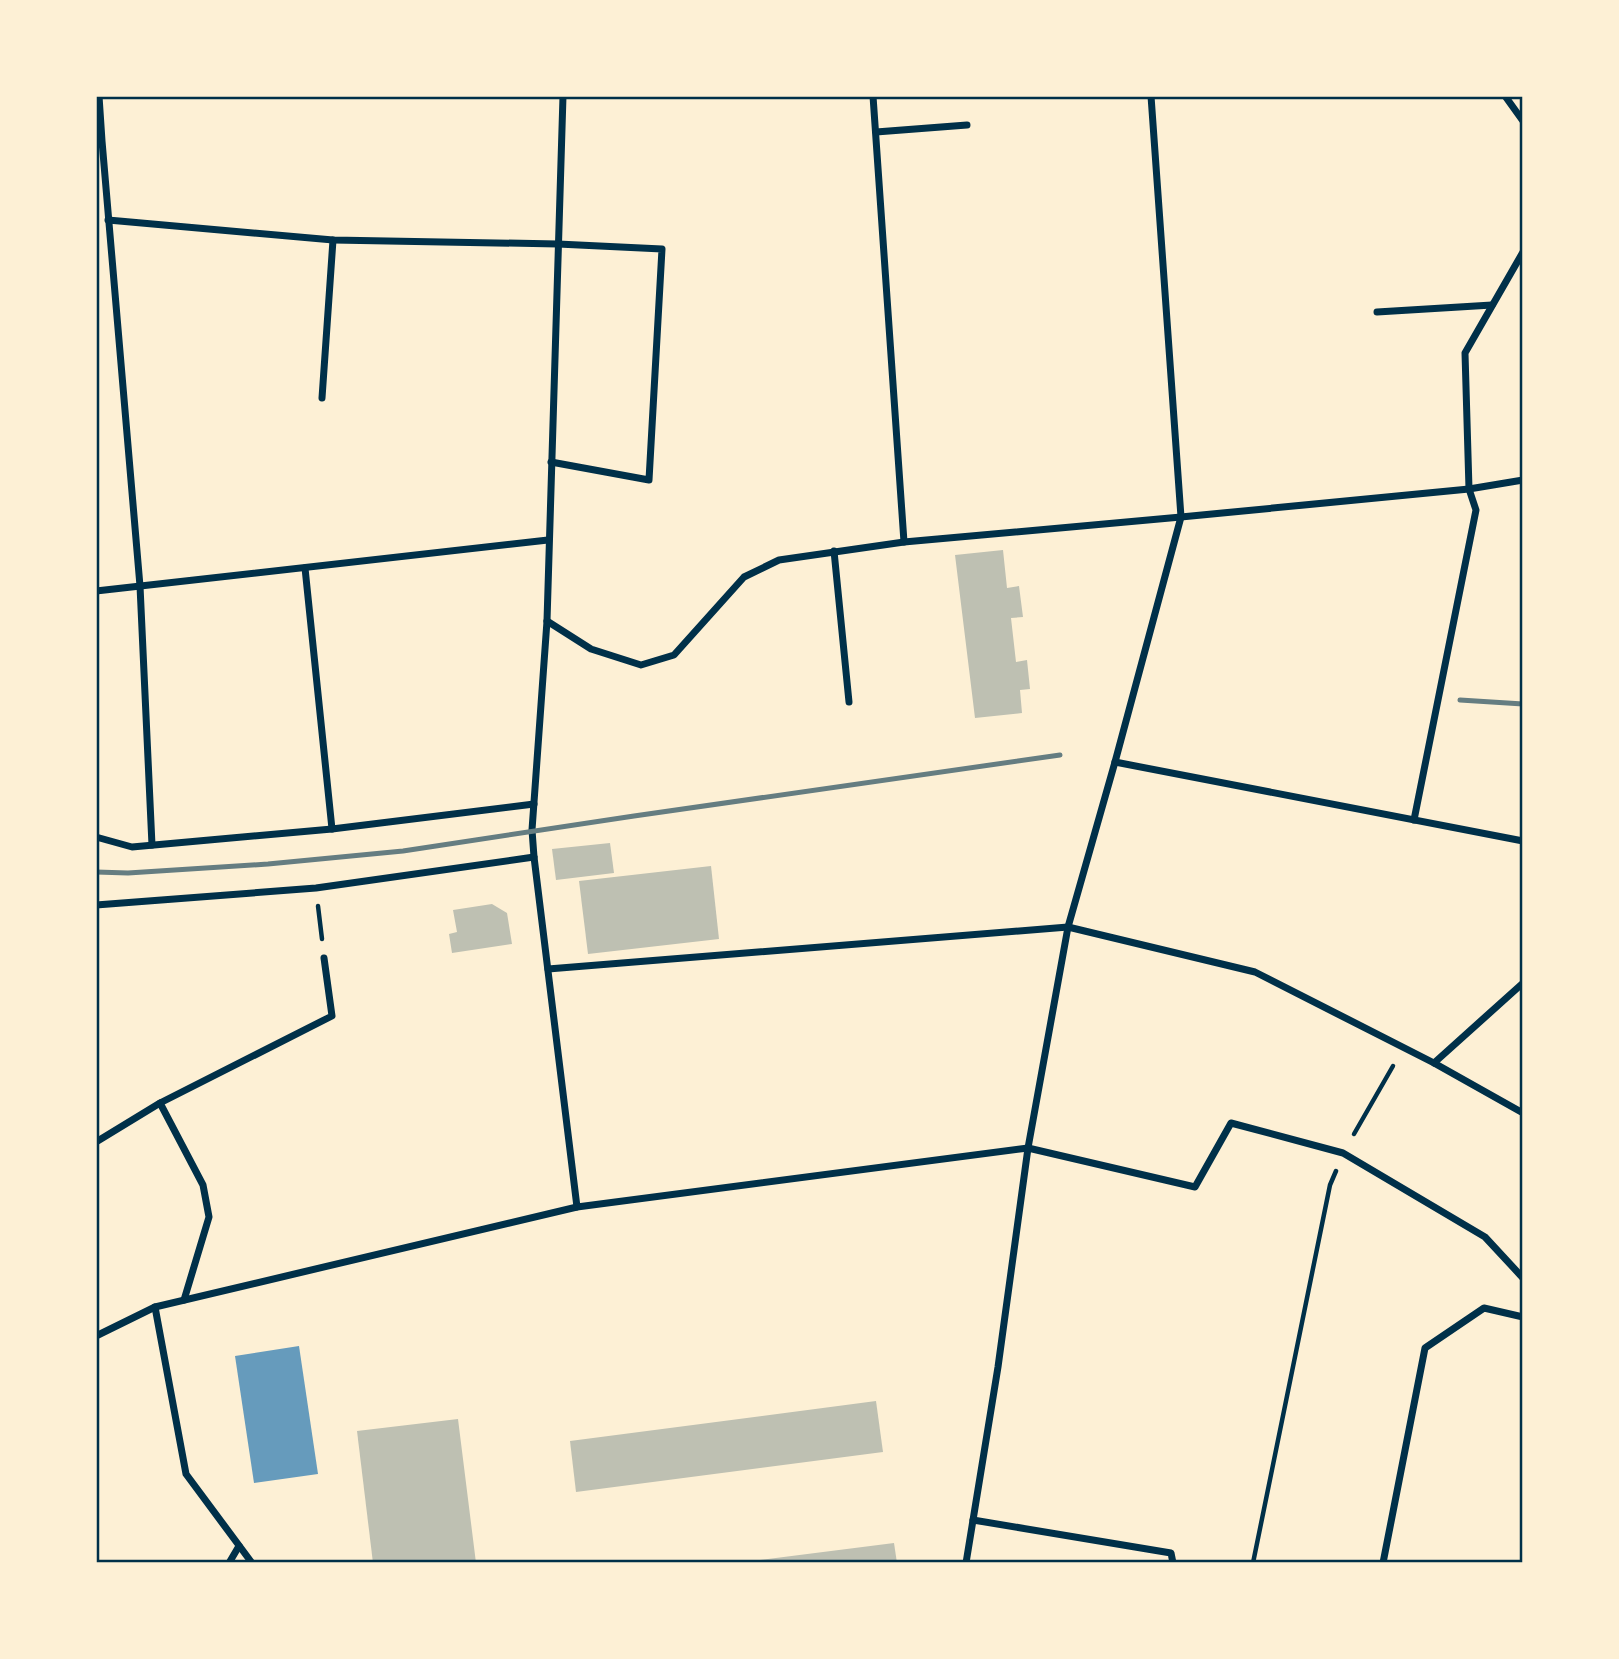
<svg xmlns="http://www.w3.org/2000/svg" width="1619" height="1659" viewBox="0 0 1619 1659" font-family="Quicksand,sans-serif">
  <rect width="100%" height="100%" fill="#fdf0d5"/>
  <path fill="#669bbc" d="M299,1346l19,128 -64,9 -19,-127z"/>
  <g fill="#bec0b2">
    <path d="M1003,550l4,38 12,-2 4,31 -12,1 5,44 11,-2 3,29 -10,1 2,23 -47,5 -20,-163z"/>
    <path d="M610,843l4,30 -58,7 -4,-31z"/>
    <path d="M711,866l8,73 -131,15 -9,-73z"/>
    <path d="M492,904l15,9 5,31 -60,9 -3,-19 8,-2 -4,-22z"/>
    <path d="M876,1401l7,51 -307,40 -6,-51z"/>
    <path d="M458,1419l18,144h-103l-16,-132z"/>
    <path d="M894,1543l3,20h-145v-2z"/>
  </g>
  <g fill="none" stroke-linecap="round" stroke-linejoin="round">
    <g stroke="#003049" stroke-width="4.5">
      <path d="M318,906l4,33"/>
      <path d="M1354,1134l39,-68"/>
      <path d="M1253,1563l77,-378 6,-14"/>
    </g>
    <g stroke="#003049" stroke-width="7">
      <path d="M99,96l3,45 38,445 12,259"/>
      <path d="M563,96l-16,525 -15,209 2,27 43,350"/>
      <path d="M873,96l31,446"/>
      <path d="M1505,96l18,25"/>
      <path d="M876,132l91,-7"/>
      <path d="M108,220l225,20 225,4 104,5 -13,231 -98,-18"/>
      <path d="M1377,312l115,-7"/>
      <path d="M322,398l11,-158"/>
      <path d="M834,551l15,151"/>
      <path d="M305,568l27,261"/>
      <path d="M96,591l452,-51"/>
      <path d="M547,621l44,28 50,16 33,-10 70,-78 35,-17 125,-18 277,-25 288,-28 54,-9"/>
      <path d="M1115,762l408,79"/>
      <path d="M1414,820l62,-310 -7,-21 -4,-136 58,-101"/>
      <path d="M96,837l36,10 200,-18 202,-25"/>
      <path d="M96,905l220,-17 218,-31"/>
      <path d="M548,969l520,-42 187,45 179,91 89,50"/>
      <path d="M1434,1063l89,-80"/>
      <path d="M160,1103l43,82 6,32 -25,83"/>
      <path d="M96,1142l64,-39 172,-87 -8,-58"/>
      <path d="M155,1307l31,167 66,89"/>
      <path d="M96,1336l59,-29 422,-100 451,-59 167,39 36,-64 112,30 142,84 38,41"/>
      <path d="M973,1520l198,33 2,10"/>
      <path d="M229,1563l10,-17"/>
      <path d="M966,1563l32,-196 30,-219 40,-221 47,-165 66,-245 -30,-421"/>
      <path d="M1383,1563l42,-215 59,-40 39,9"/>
    </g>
    <g stroke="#657d81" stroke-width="5">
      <path d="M1460,700l63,4"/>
      <path d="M96,872l32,1 140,-9 135,-13 231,-35 426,-61"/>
    </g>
  </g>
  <rect width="1619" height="1659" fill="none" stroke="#fdf0d5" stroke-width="196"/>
  <rect x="98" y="98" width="1423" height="1463" fill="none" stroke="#003049" stroke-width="2.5"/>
</svg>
